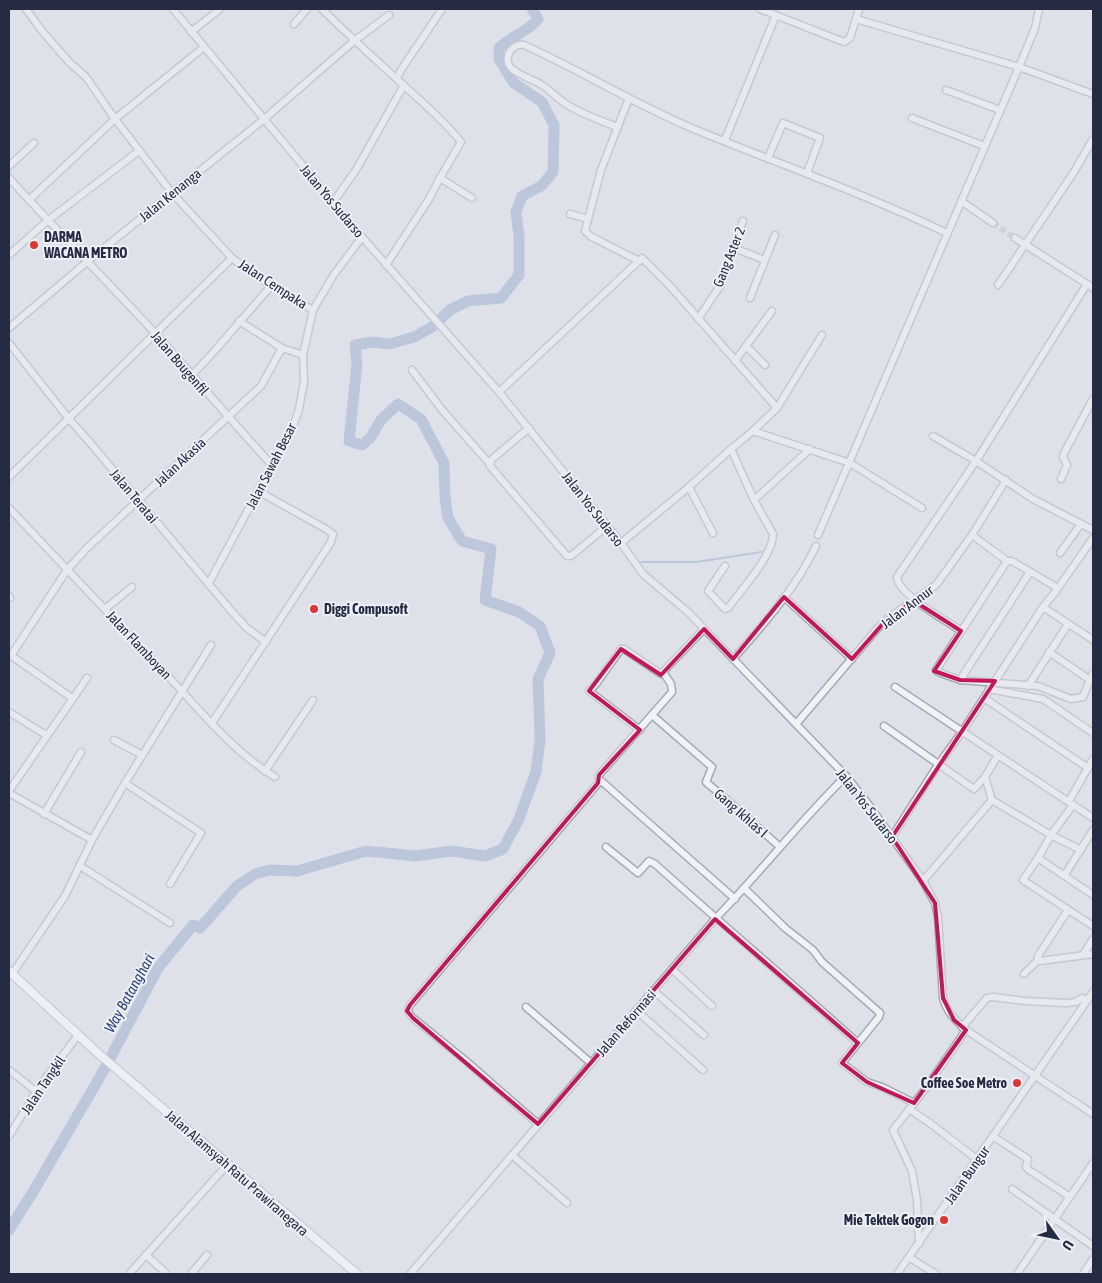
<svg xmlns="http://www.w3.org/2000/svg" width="1102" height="1283" viewBox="0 0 1102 1283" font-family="'Asap Condensed',sans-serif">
  <rect width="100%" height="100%" fill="#dee1e9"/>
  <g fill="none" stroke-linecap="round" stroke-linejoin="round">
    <path stroke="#95a7cd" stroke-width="2" d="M641,562h55l66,-10"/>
    <path stroke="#95a7cd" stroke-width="11" d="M9,1230l27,-43 69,-119 53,-100 35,-43 7,3 37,-42 18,-12 15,-4 27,1 69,-20 50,5 35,-5 34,5 18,-7 16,-30 17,-47 4,-32 -2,-61 12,-26 -10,-27 -21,-14 -34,-12 6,-51 -29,-8 -14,-23 -3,-21 -1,-34 -23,-44 -23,-15 -17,16 -10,17 -9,8 -13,-4 8,-77 -2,-19 18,-3 16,2 25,-7 18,-10 18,-17 18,-9 33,-3 18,-23v-39l-3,-24 6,-16 19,-10 12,-14 1,-47 -12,-23 -28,-19 -15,-24v-11c12,-12 29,-16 39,-29l-6,-10"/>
    <path stroke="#b9bdc8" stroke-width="6" stroke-dasharray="6 3" stroke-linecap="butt" d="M993,223l22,15"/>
    <defs>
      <g id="minor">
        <path d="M26,9l16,22 28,32 16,14 29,42 57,74 60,65 39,28 42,24"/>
        <path d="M173,9l189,228 137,155 122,151 22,31 46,39 157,163 20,25 57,80 12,22 3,14 5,81c3,13 13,23 23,32l127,84"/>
        <path d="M322,9c29,29 60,56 90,84 17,15 35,31 49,49l-21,36"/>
        <path d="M760,9l84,33 6,-4 9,-29"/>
        <path d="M856,19l163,48 74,27"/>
        <path d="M294,24l13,-15"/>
        <path d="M191,32l29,-23"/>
        <path d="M397,78l4,-8 41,-61"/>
        <path d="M946,90l54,20"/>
        <path d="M629,98l-28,72 -16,61 5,5 49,25"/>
        <path d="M912,118l72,28"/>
        <path d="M617,127c-15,-6 -41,-15 -54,-25 -7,-5 -13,-12 -21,-17 -9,-6 -23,-9 -31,-17 -4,-5 -5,-12 0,-18 4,-4 8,-6 13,-5 58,26 112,60 170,84 85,35 171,65 253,104"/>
        <path d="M725,140l51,-125"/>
        <path d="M768,158l15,-35 37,15 -13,35"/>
        <path d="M9,166l25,-23"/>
        <path d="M9,178c47,52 96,101 144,153 40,44 78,90 119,134"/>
        <path d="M29,200l86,-81 89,-72"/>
        <path d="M334,201l22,-31 48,-85"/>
        <path d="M961,201l32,22"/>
        <path d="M570,214l18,5"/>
        <path d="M1015,238l78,50"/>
        <path d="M734,248l31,12"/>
        <path d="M9,255l38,-34 92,-70"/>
        <path d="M386,265l43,-66 11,-21 32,20"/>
        <path d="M998,285l76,-113 19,-33"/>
        <path d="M750,298l25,-63"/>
        <path d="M698,319l22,-33 23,-65"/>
        <path d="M239,321l43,27"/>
        <path d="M9,328l79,-67 175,-141 91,-79 35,-26"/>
        <path d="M9,343l60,76 18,20 146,174 14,15 19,14"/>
        <path d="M746,346l19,19"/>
        <path d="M735,361l37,-50"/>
        <path d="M412,370l31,41 46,52"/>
        <path d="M191,376l20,-21 60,-69"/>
        <path d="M499,392l143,-134 28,28 107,122"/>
        <path d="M529,428l-38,32 -1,6 77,90h4l36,-30"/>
        <path d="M753,431l24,-23 45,-73"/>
        <path d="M933,436l43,25 57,38 60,31"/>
        <path d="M731,449l23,51 56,-51"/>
        <path d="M9,477l223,-219"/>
        <path d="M1061,479l6,-14 -4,-8 1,-4 29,-54"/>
        <path d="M689,487l24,46"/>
        <path d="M9,508c52,55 104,110 156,165 34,36 67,78 110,104"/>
        <path d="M818,535l201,-468 16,-39 4,-19"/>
        <path d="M972,535l35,26"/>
        <path d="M621,543l68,-56 42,-38 22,-18 97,32 72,45"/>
        <path d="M1060,553l21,-29"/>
        <path d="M725,566l-17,25 17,18 3,-1c13,-18 45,-52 45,-74l-19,-34"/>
        <path d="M209,583l85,-159 5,-15 5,-27 -1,-27 10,-45 20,-34 29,-39"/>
        <path d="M1056,591l37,-53"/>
        <path d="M9,596l1,2"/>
        <path d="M784,597l68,62"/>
        <path d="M1043,607l50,33"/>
        <path d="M105,609l27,-22"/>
        <path d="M961,631c-15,-11 -63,-36 -64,-54l79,-116 111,-177"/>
        <path d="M1049,652l41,28"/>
        <path d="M733,659c31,-35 63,-71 83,-113"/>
        <path d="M663,672l8,12 1,8 -73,83v4l136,120"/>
        <path d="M960,680l70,-108"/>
        <path d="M1028,686l40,-62"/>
        <path d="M895,687l198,131"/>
        <path d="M989,689l54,10 50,34"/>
        <path d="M72,698l-59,-41 -1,-3 55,-84 20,-22 174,-162 21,-38 21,7"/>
        <path d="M984,698l104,70"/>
        <path d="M9,712l37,23"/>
        <path d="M652,715l60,52 -6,15 1,1 13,11 60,53"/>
        <path d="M212,723l119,-181 2,-8 -7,-5 -68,-38"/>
        <path d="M796,724l81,-95 10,-10 49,-34 36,-50 34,-55"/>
        <path d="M884,726l90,63 11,-12"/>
        <path d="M640,730l-51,-39 7,-7 25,-35h3l37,25 43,-45"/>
        <path d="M114,740l28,15"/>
        <path d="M998,755l-13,22 7,23 59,35 -13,23 -15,22 70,46"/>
        <path d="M265,771l48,-71"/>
        <path d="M125,783l76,50 -31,51"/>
        <path d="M9,791l78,-113"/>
        <path d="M9,793l83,47"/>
        <path d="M1069,801l24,-42"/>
        <path d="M1073,805l-22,30 30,15"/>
        <path d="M44,814l37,-62"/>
        <path d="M892,837l46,-72 24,-33 33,-51 48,-74 13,-16v-4l-44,-26h-5l-71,109 2,2 22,8 78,6 33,13 12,-2 10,-24"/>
        <path d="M606,847l32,26 11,-12 6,3c67,60 136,119 203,179"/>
        <path d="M1038,858l55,37"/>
        <path d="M80,866l90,57"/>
        <path d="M1064,876l29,-46"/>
        <path d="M923,881l69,-81"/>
        <path d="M744,888l41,40 28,22 9,12 58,51 -1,4 -37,46 25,19 15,5 32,16"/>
        <path d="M1068,910l-30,46v4l2,1 53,-7"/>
        <path d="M1083,955l10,-16"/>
        <path d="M673,970l39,36"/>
        <path d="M12,974l53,-78 27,-56 33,-57 86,-138"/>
        <path d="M1024,974l14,-14"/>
        <path d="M654,991l50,44"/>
        <path d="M526,1007l65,56"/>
        <path d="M637,1011l66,59"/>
        <path d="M962,1027l25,-29 6,-1 32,4 41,2 10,-1 6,-4 5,2"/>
        <path d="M9,1070l28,22"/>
        <path d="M909,1109l18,12 51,39"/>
        <path d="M538,1124l-72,-63 -53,-43c-5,-5 -6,-7 -3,-13l190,-224"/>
        <path d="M9,1136l30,-49 39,-52"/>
        <path d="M994,1137l34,22 -2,8 3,3 41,27"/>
        <path d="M512,1155l55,48"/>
        <path d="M1012,1189l81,57"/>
        <path d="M919,1244l-2,-44 -5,-29 -19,-41 33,-42 40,-58"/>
        <path d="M146,1255l21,19"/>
        <path d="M910,1258l26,16"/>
        <path d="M129,1274l98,-109"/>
        <path d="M191,1274l16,-19"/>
        <path d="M410,1274l306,-356c45,-46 84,-97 130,-142"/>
        <path d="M897,1274l196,-282"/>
        <path d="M1017,1274l76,-111"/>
        <path d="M1083,1274l10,-15"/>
      </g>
      <path id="major" d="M9,971l91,84 257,219"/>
    </defs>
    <use href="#minor" stroke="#a6aab7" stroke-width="9"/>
    <use href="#major" stroke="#9ca2b6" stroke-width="10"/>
    <use href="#minor" stroke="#f1f2f7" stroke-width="6"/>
    <use href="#major" stroke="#fff" stroke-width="8"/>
  </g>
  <path d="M0 0H1102V1283H0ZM784,597l68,62 35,-40 27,-18 47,30 -27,40 26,9 35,1 -103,156 43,66 8,95 11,22 12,10 -52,73 -47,-21 -25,-19 16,-20 -143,-124 -177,205 -125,-106 -6,-7 3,-6 188,-222 1,-8 41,-45 -51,-39 32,-42 40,26 43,-46 29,30z" fill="#dee1e9" fill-opacity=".55" fill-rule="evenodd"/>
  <path fill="none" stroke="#c2185b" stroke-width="4" stroke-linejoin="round" d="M784,597l68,62 35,-40 27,-18 47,30 -27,40 26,9 35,1 -103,156 43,66 8,95 11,22 12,10 -52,73 -47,-21 -25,-19 16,-20 -143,-124 -177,205 -125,-106 -6,-7 3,-6 188,-222 1,-8 41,-45 -51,-39 32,-42 40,26 43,-46 29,30z"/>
  <g fill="#dd3735" stroke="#eef0f7" stroke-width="2">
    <circle cx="34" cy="245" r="5"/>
    <circle cx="314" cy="609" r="5"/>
    <circle cx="1017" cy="1083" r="5"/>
    <circle cx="944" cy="1220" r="5"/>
  </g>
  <g text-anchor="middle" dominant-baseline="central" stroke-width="4" stroke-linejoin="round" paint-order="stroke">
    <g font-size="14" fill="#252b42" stroke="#eef0f7">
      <text transform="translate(170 195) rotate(-39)">Jalan Kenanga</text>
      <text transform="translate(332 201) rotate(50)">Jalan Yos Sudarso</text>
      <text transform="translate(729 257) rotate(-68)">Gang Aster 2</text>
      <text transform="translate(273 284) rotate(33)">Jalan Cempaka</text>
      <text transform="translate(180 363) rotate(49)">Jalan Bougenfil</text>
      <text transform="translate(180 462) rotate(-43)">Jalan Akasia</text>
      <text transform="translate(271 466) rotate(-63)">Jalan Sawah Besar</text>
      <text transform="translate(134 496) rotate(50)">Jalan Teratai</text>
      <text transform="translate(593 509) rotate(52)">Jalan Yos Sudarso</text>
      <text transform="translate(907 607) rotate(-37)">Jalan Annur</text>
      <text transform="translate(139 645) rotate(47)">Jalan Flamboyan</text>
      <text transform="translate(867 806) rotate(52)">Jalan Yos Sudarso</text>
      <text transform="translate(741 813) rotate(41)">Gang Ikhlas I</text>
      <text transform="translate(626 1023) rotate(-49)">Jalan Reformasi</text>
      <text transform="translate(43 1085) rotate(-56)">Jalan Tangkil</text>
      <text transform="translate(237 1173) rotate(41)">Jalan Alamsyah Ratu Prawiranegara</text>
      <text transform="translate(967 1175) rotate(-55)">Jalan Bungur</text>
    </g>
    <g font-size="14" font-weight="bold" fill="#252b42" stroke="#eef0f7" text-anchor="start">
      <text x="44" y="237">DARMA<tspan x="44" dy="16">WACANA METRO</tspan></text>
      <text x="324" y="609">Diggi Compusoft</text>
      <text x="1007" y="1083" text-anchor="end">Coffee Soe Metro</text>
      <text x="934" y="1220" text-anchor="end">Mie Tektek Gogon</text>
    </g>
    <g font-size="15" font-style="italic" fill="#2b427a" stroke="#eef0f7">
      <text transform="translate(129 993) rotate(-61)">Way Batanghari</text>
    </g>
  </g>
  <rect width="1102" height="1283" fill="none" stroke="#252b42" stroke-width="20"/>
  <g transform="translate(1057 1238) rotate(123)" stroke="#eef0f7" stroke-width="4" paint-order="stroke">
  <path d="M0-4L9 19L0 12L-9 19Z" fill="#252b42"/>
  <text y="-8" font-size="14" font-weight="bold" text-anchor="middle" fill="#252b42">U</text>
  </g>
</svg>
